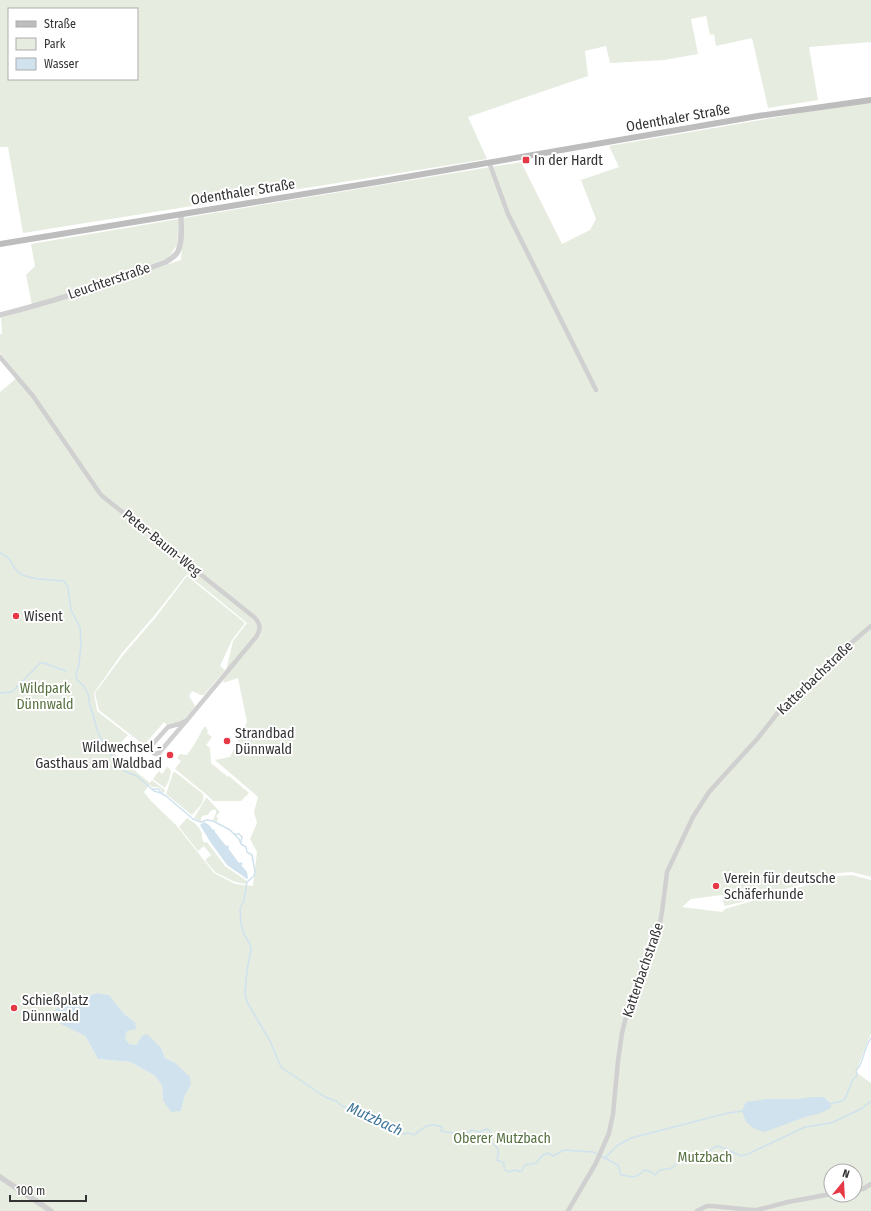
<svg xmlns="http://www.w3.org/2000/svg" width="871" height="1211" viewBox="0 0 871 1211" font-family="'Fira Sans Condensed',sans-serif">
  <rect width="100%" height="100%" fill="#fff"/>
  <g fill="#e6ecdf" fill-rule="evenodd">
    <path d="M0,0h871v42l-62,5 9,53 -50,8 -16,-70 -36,8 -2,-12 -4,1 -4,-19 -15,3 7,35 -34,6 -54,3 -4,-17 -21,5 3,25 -120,41 19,42 -464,74 -15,-86h-8zM9,9h128v70h-128z"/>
    <path d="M871,101v776l-19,-5 -14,1 -92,28 -21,5 -1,-1 -2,-10 -31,4 -9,8 40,5 3,-3 113,-33 14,-1 19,5v153l-15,39 15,11v128h-871v-819l19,-16 -19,-23v-19h2l-1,-16 31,-9 149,-49 3,-42 337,-56 41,82 28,-14 6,-11 -15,-39 38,-13 -10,-21zM187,574l60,49 -14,18 -10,42 15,-5 9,44 -17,35 -15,3 43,37 -4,15 3,11 -7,16 7,13 -4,34 -18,-2 -21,-11 -38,-48 -25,-24 -7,-9 5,-7 3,2h4l4,1 2,4 2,1 1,-3 -13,-10 -2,3 -38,-31 16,-17 -31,-24 -3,-18 28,-40 32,-37zM97,993l12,2 15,19 11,8 -8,9 -2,7 4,6 7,1 6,-9 19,12 4,10 9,4 17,23 -6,10 -4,16 -18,-11 -1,-15 -8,-10 -24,-13 -32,-3 -13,-23 -12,-6 -17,-21 23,-10zM831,1171h24v24h-24z"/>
    <path d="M179,219l-2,26 -9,13 -29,11 -107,36 -6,-30 9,-9 -4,-22z"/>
    <path d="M187,576l58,47 -13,17 -12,26 5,4 -21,25h-3l-9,-4 -3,5 6,10c-8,12 -13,16 -28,19l-3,-3 -20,23 -45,-35 -4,-17 29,-39 32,-37z"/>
    <path d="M204,727h2l2,4 -1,2 5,4 -6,8 4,3 1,15 17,14 1,-1 20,17 -8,8h-28l-6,-6 -32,-26 6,-8 -4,-3 3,-4 7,1 7,-10z"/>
    <path d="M167,767l2,1 2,3 -2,9 -4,8 -12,-9 6,-8 3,3z"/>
    <path d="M175,772l28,22c3,8 -6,15 -11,21l-26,-21 7,-21z"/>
    <path d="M206,798h1l13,14 -4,4 2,2 -1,4 -4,-2 3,-7v-3c-5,-1 -6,1 -8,5 -4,0 -8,1 -7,6l-7,-3z"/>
    <path d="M187,818c6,4 14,9 15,17 0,4 0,5 3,8l2,-1 18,24 22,15 -1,3 -11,-2 -20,-10 -10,-12 6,-5 -7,-9 -6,5 -19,-24z"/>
  </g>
  <g fill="#cfe2ee">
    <path d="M204,822l5,3 4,5 1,-1 1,2v1l11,14 2,-1 1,2 -1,1 11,15 2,-1 2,2 -2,1 6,7 1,6 -1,1 -20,-14 -16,-22 7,-5 -7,5 -11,-18z"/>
    <path d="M97,993l12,2 15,19 11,8 1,7 -9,2 -2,7 4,6 7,1 6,-9 5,-2 14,14 4,10 9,4 16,15 1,8 -6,10 -4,16 -10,1 -8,-12 -1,-15 -8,-10 -24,-13 -32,-3 -13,-23 -32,-16 3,-11 23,-10z"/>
    <path d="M813,1097h11l7,7v4l-10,5 -16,4 -40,15 -10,-3 -9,-7 -4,-11 4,-9 21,-3h31z"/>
  </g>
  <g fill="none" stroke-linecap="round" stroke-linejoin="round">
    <g stroke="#cfe2ee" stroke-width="1.5">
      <path d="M0,553c12,5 10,10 17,18 8,9 35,9 47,10l4,6 3,23 9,17 1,18 -2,20 -3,9 1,6 7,6 4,8 2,13 3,7 4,16 4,9 19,29 6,4 11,4 17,15 7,2 5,3 27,23 8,3 6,-2 6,1 17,9 9,9 2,5 5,3 1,5 5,3 3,16 -1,5 -7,6 -3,18 -4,9 1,15 3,10 6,10 1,6 -4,20 -2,23 2,9 23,39 11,26 44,30 11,4 6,5 31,11 8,7 16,6 5,4 7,-1 5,2c11,-8 14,-13 28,-8l-1,4c9,3 13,0 22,4l9,-5 8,2 6,-3 4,1v11c8,6 10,9 7,19l7,3v6l4,3 7,-2 6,2 4,-7 11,-2 7,-8 5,-2 5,3 11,-6 29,2 4,2"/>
      <path d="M0,693l12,-1 28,-29h4l22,8"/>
      <path d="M152,789h7l2,4"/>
      <path d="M235,834h4l3,3 -1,5"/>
      <path d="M830,1104l12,-3 3,-2 8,-20 3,-2 1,-3 -1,-3c1,-2 4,-5 5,-8 3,-8 5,-18 10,-25"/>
      <path d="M601,1156l17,9 3,10c11,2 15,4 23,-5l8,2 3,3 5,-5 12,-2 9,-8 23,-6 13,-8 9,3 15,7 7,-2 57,-27 26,-4 30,-14 10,-8"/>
      <path d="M605,1158l13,-13 13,-7 97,-25 15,-2"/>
    </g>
    <g stroke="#d0d0d0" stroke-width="4.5">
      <path d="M489,162l19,52 88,176"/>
      <path d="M0,357l33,39 68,99 153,122c7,7 7,12 2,20l-69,83"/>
      <path d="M187,720l-28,33 -4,1 -3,-2 -1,-6 17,-19 11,-3z"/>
      <path d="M855,1190l8,-1 8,-5"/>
      <path d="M568,1211l28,-48 13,-30 4,-19 5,-53 4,-28 7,-28 25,-59 5,-17 3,-17 5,-40 26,-55 16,-25 49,-54 26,-33 52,-49 35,-30"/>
      <path d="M697,1211l10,-5h5l40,4h5l31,-8 43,-8"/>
    </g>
    <g stroke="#d0d0d0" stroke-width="5.5">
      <path d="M0,315c56,-14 112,-33 166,-53 4,-3 8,-5 11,-9 6,-9 4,-29 4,-39"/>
      <path d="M0,1177l51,34"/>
    </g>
    <path stroke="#bdbdbd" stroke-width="6" d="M0,244l377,-62 381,-66 113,-16"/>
  </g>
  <g fill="#e63946" stroke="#fff" stroke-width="1.5">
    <rect x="522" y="156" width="8" height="8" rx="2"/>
    <circle cx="16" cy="616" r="4"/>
    <circle cx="227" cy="741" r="4"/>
    <circle cx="170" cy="755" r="4"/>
    <circle cx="716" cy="886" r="4"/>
    <circle cx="14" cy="1008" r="4"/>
  </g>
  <g text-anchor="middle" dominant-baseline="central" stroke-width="4" stroke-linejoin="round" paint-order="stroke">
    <g font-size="14" fill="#333" stroke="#fff">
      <text transform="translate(678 118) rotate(-10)">Odenthaler Straße</text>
      <text transform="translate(243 192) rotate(-9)">Odenthaler Straße</text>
      <text transform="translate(109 281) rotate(-19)">Leuchterstraße</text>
      <text transform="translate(162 543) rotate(39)">Peter-Baum-Weg</text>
      <text transform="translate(815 678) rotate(-44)">Katterbachstraße</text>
      <text transform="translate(643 970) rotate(-71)">Katterbachstraße</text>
    </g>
    <g font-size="14" fill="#333" stroke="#fff" text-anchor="start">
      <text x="534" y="160">In der Hardt</text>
      <text x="24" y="616">Wisent</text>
      <text x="235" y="733">Strandbad<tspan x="235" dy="16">Dünnwald</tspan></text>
      <text x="162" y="747" text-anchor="end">Wildwechsel -<tspan x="162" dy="16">Gasthaus am Waldbad</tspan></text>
      <text x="724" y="878">Verein für deutsche<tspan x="724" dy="16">Schäferhunde</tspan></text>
      <text x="22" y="1000">Schießplatz<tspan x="22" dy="16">Dünnwald</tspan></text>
    </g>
    <g font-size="14" fill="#56703f" stroke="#fff">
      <text x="45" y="688">Wildpark<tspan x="45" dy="16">Dünnwald</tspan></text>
      <text x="502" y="1138">Oberer Mutzbach</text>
      <text x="705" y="1157">Mutzbach</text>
    </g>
    <g font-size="15" font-style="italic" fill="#3f7597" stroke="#fff">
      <text transform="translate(375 1119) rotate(25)">Mutzbach</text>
    </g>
  </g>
  <rect x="8" y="8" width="130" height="72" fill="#ffffff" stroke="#adadad"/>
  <rect x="16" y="21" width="20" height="6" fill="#bdbdbd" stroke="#adadad"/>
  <text x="44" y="28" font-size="12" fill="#333333">Straße</text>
  <rect x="16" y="38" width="20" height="12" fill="#e6ecdf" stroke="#adadad"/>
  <text x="44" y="48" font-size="12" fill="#333333">Park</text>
  <rect x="16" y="58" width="20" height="12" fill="#cfe2ee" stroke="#adadad"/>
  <text x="44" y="68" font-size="12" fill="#333333">Wasser</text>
  <g transform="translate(843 1183) rotate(18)"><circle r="19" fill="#ffffff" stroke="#adadad"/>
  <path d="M0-3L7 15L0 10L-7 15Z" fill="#e63946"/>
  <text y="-6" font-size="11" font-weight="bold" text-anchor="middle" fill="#333333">N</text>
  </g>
  <path d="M10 1195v6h76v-6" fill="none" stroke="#333333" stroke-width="2"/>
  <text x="16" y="1195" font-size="12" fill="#333333" stroke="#ffffff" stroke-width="3" paint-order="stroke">100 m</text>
</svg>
